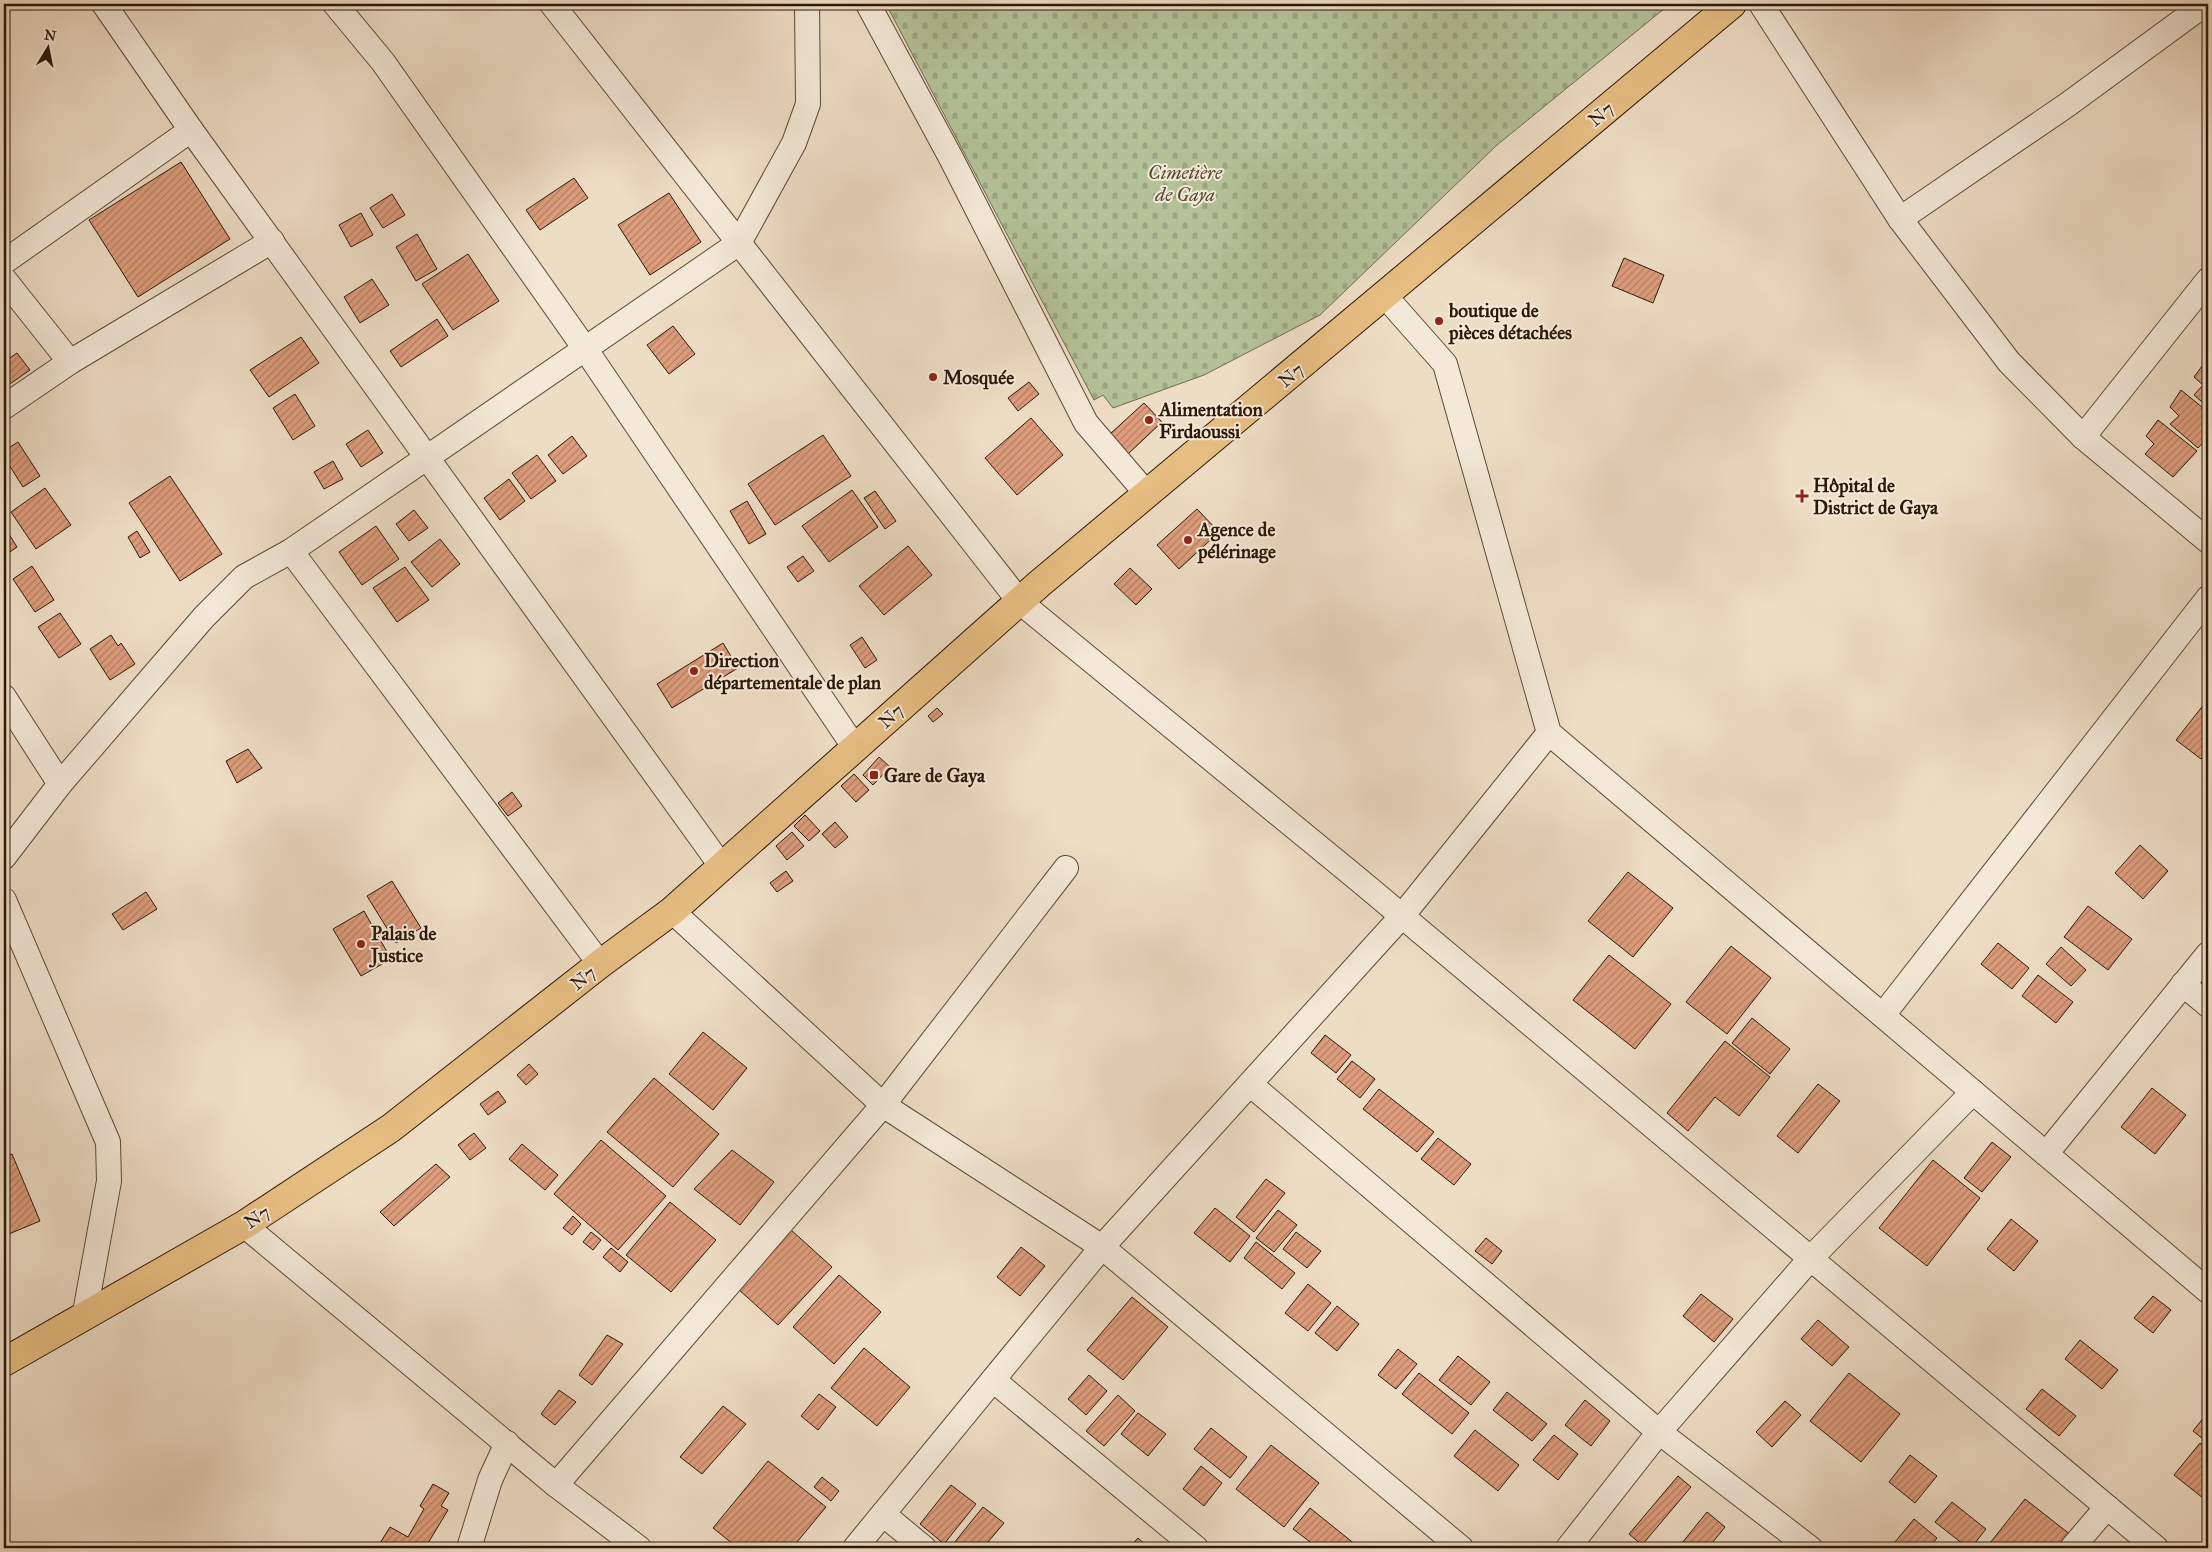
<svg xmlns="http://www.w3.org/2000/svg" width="2212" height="1552" viewBox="0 0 2212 1552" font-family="'IM FELL Great Primer',serif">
  <defs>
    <pattern id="cemetery-stones" width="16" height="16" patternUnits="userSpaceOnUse" patternTransform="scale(1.25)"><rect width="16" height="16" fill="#b4c298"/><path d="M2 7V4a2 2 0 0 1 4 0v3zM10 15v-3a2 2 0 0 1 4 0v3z" fill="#9ba682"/></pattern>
    <pattern id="building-hatch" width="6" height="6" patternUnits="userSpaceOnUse" patternTransform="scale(1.25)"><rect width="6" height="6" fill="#de9d7c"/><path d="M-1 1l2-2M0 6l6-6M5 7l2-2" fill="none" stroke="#b47f64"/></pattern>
  </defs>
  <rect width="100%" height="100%" fill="#eeddc5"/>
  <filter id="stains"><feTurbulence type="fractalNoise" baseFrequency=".004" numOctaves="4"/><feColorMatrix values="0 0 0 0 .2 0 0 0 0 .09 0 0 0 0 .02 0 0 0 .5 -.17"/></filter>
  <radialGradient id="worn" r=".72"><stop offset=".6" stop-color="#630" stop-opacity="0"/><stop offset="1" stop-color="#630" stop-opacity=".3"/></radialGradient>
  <path fill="url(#cemetery-stones)" stroke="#706d50" d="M886,4h784l-173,141 -177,170 -116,60 -91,33 -10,-13 -9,5z"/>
  <g fill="url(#building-hatch)" stroke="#2c1808">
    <path d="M181,162l49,77 -92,58 -49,-77z"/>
    <path d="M574,178l14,20 -48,32 -14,-20z"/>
    <path d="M669,193l32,49 -51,33 -32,-50z"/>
    <path d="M392,194l13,21 -22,13 -13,-20z"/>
    <path d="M361,213l12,22 -22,12 -12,-22z"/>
    <path d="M417,234l20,35 -21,12 -20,-34z"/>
    <path d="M468,254l31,47 -46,29 -31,-46z"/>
    <path d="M1624,258l40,17 -11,28 -41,-17z"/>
    <path d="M372,279l17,26 -29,18 -16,-26z"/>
    <path d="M437,319l11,17 -47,31 -11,-16z"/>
    <path d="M673,326l22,28 -26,20 -22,-29z"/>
    <path d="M301,337l18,26 -50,34 -19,-27z"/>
    <path d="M17,353l13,17 -26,18v-26z"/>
    <path d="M2205,362l3,2v43l-14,-12 9,-10 -9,-8z"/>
    <path d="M1029,382l10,12 -21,17 -10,-13z"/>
    <path d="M2181,390l27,22v25l-10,11 -28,-24 9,-8 -9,-9z"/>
    <path d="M295,394l20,32 -22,14 -20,-32z"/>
    <path d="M1144,403l18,19 -34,32 -18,-20z"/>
    <path d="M1031,418l32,37 -46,40 -32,-37z"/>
    <path d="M2158,420l39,31 -24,26 -28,-23 9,-10 -8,-8z"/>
    <path d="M368,430l15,23 -22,14 -15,-23z"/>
    <path d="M823,435l28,41 -76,49 -27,-41z"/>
    <path d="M572,436l15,20 -24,18 -15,-19z"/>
    <path d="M18,442l22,34 -17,11 -19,-30v-6z"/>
    <path d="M537,455l19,26 -25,18 -19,-26z"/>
    <path d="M333,461l10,18 -19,10 -10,-17z"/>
    <path d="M170,476l52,78 -42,27 -51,-78z"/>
    <path d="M509,479l16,22 -25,19 -16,-22z"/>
    <path d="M45,488l26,37 -35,24 -25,-37z"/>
    <path d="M852,490l26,37 -49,35 -27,-36z"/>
    <path d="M875,491l21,30 -11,8 -21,-31z"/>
    <path d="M747,501l19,33 -17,10 -19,-33z"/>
    <path d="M1197,509l22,23 -40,37 -22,-24z"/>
    <path d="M414,510l14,18 -19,13 -13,-17z"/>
    <path d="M4,526l13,21 -13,9z"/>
    <path d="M376,526l23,33 -37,26 -23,-33z"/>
    <path d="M137,531l13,21 -10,6 -12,-21z"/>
    <path d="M440,539l20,25 -28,23 -21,-25z"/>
    <path d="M908,546l24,29 -48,40 -25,-29z"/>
    <path d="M803,556l11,15 -16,11 -11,-15z"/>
    <path d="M32,566l22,34 -19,12 -22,-33z"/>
    <path d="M405,567l24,33 -32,22 -24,-34z"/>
    <path d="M1130,568l22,21 -16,16 -22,-21z"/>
    <path d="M60,613l21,31 -22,14 -21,-31z"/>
    <path d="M111,635l7,11 3,-3 14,21 -25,16 -20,-31z"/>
    <path d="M862,637l15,23 -12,8 -15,-23z"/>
    <path d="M723,643l15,25 -66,40 -15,-24z"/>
    <path d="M2208,699v50l-7,10 -25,-19z"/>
    <path d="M937,708l6,6 -10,8 -5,-6z"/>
    <path d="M248,749l14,19 -25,15 -11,-22z"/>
    <path d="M879,757l11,10 -17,18 -10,-10z"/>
    <path d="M854,774l15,16 -13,12 -15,-16z"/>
    <path d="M512,792l10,14 -14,10 -10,-13z"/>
    <path d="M805,815l15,16 -11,10 -15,-15z"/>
    <path d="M835,822l13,15 -13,11 -13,-14z"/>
    <path d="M792,832l12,14 -17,14 -11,-14z"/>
    <path d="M2140,845l28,26 -25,28 -28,-26z"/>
    <path d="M786,871l7,10 -16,11 -7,-9z"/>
    <path d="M1628,872l45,36 -40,49 -45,-36z"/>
    <path d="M392,881l29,47 -25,15 -29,-47z"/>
    <path d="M146,892l11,17 -34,21 -11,-16z"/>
    <path d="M2088,906l44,33 -24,31 -44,-33z"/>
    <path d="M364,911l27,48 -30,17 -28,-47z"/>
    <path d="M1998,943l31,25 -17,21 -31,-25z"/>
    <path d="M1731,946l40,32 -44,56 -41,-32z"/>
    <path d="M2061,947l25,23 -15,16 -25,-22z"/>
    <path d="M1609,955l62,49 -36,45 -62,-49z"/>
    <path d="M2038,975l35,27 -17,21 -34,-27z"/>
    <path d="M1752,1018l38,31 -20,25 -38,-31z"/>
    <path d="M703,1032l44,36 -34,42 -44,-36z"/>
    <path d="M1325,1035l26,20 -15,18 -25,-20z"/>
    <path d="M1725,1041l45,36 -31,39 -24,-19 -27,34 -21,-18z"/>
    <path d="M1352,1061l23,18 -15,19 -23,-19z"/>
    <path d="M529,1064l9,10 -12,11 -9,-10z"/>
    <path d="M654,1078l65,56 -46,53 -66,-55z"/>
    <path d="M1818,1084l22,17 -42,52 -21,-17z"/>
    <path d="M2152,1088l34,27 -31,39 -34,-27z"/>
    <path d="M1379,1089l55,43 -17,20 -54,-43z"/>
    <path d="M498,1091l8,11 -18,13 -8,-11z"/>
    <path d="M474,1133l12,15 -16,12 -12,-15z"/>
    <path d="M1438,1138l33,26 -17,21 -33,-26z"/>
    <path d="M601,1140l65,56 -48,54 -64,-56z"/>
    <path d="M1992,1142l19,15 -29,35 -18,-14z"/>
    <path d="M522,1144l36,31 -13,15 -36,-31z"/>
    <path d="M732,1150l42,32 -34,43 -46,-36z"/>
    <path d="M12,1154l28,67 -36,15v-79z"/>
    <path d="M1933,1160l47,38 -53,68 -48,-38z"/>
    <path d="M436,1164l14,13 -56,49 -14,-14z"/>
    <path d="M1266,1179l19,14 -31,39 -18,-15z"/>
    <path d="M670,1202l46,38 -45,52 -45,-37z"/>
    <path d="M1215,1208l35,28 -20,26 -36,-29z"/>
    <path d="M1278,1210l19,15 -23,27 -18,-14z"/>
    <path d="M573,1216l8,8 -9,11 -9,-7z"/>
    <path d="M2011,1219l27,22 -24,30 -27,-22z"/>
    <path d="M790,1229l42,38 -54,58 -41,-37z"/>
    <path d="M591,1232l10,8 -8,10 -10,-8z"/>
    <path d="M1296,1232l25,19 -14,17 -24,-19z"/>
    <path d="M1486,1238l16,13 -10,13 -17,-13z"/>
    <path d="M1256,1242l39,31 -13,16 -38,-31z"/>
    <path d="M1021,1247l24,19 -25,30 -23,-19z"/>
    <path d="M611,1248l17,14 -8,10 -17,-15z"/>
    <path d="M839,1275l42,37 -47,52 -41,-37z"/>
    <path d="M1308,1284l23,19 -23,28 -23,-18z"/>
    <path d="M1701,1294l32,25 -19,23 -31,-26z"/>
    <path d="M2153,1296l18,14 -18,23 -19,-15z"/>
    <path d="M1132,1297l36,30 -45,53 -36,-30z"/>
    <path d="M1337,1306l22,18 -22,27 -22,-18z"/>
    <path d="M1818,1320l31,27 -17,19 -31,-27z"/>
    <path d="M607,1335l16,9 -31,41 -13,-10z"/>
    <path d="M2080,1340l38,30 -16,19 -37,-30z"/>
    <path d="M864,1348l46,39 -33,39 -46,-38z"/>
    <path d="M1398,1349l19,15 -21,25 -18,-14z"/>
    <path d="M1458,1356l32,26 -19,23 -32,-25z"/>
    <path d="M1419,1373l50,40 -17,21 -50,-40z"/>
    <path d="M1849,1373l51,41 -39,48 -51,-41z"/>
    <path d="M1089,1375l18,16 -21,24 -18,-16z"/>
    <path d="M2042,1389l34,27 -17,20 -33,-27z"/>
    <path d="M559,1390l17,12 -21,23 -14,-11z"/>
    <path d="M1507,1392l40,32 -15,17 -39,-31z"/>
    <path d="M819,1394l17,13 -18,23 -17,-14z"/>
    <path d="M1118,1395l17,16 -31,35 -18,-15z"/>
    <path d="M1585,1400l25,21 -19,25 -26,-21z"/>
    <path d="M1785,1401l16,14 -29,32 -16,-15z"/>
    <path d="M723,1406l23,18 -44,50 -22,-17z"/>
    <path d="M2208,1412v31l-15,-12z"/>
    <path d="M1138,1413l28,21 -18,22 -27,-22z"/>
    <path d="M1211,1428l36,29 -17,21 -36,-29z"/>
    <path d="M1475,1430l44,35 -21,26 -44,-35z"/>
    <path d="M1554,1435l24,19 -20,26 -25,-20z"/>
    <path d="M2200,1443l8,7v52l-34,-27z"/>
    <path d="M1271,1445l48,38 -35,44 -48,-38z"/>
    <path d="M1910,1455l27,21 -22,27 -26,-21z"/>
    <path d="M768,1461l58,46 -34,41h-54l-25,-20z"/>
    <path d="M1201,1466l21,17 -18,23 -21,-17z"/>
    <path d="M1678,1476l13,11 -49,58 -13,-11z"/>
    <path d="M822,1477l17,14 -8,10 -17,-14z"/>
    <path d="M433,1484l16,9 -8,13 7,4 -23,38h-48l13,-21 18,10 16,-28 -4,-3z"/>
    <path d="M951,1485l25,19 -32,40 -24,-20z"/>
    <path d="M2025,1499l51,40 -8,9h-82z"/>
    <path d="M1952,1502l34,27 -15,19h-3l-33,-26z"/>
    <path d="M983,1507l21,16 -21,25h-33z"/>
    <path d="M1310,1508l46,37 -2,3h-36l-25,-19z"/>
    <path d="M1707,1512l18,15 -17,21h-30z"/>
    <path d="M1914,1519l23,19 -8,10h-39z"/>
    <path d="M1138,1538l11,10h-20z"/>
  </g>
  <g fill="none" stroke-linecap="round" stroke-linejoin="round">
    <defs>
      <g id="minor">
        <path d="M104,4l87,126 531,737"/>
        <path d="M335,4l48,58 203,288 269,398"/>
        <path d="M552,4l468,598 339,278 797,668"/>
        <path d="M868,4l83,154 135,265 61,71"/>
        <path d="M1761,4l139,215 109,143 74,75 125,104"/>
        <path d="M1900,219l167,-114 138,-101"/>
        <path d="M4,262l187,-132"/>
        <path d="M4,279l66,83"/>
        <path d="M1385,296l60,68 104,369 659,558"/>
        <path d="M4,407l66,-45 202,-121"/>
        <path d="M2083,437l125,-157"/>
        <path d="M291,551l309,413"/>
        <path d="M4,697l56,87"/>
        <path d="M4,857l56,-73 144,-167 40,-40 47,-26 448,-308 55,-100 14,-39 -1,-100"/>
        <path d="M4,900l104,242 1,39 -25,137"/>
        <path d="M672,911l211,194 219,142 359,301"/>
        <path d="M2183,984l25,21"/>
        <path d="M1883,1015l325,-417"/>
        <path d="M1250,1084l409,348 151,116"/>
        <path d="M2046,1154l162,-200"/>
        <path d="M244,1225l312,260 83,63"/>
        <path d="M993,1380l203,168"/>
        <path d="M556,1485l327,-380 183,-237"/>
        <path d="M883,1514l41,34"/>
        <path d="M469,1548l21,-68 17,-37"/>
        <path d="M855,1548l247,-301 300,-331 147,-183"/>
        <path d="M1568,1548l91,-116 151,-173 163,-167"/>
        <path d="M2072,1548l35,-41"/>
      </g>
      <path id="primary" d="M4,1362l240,-137 147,-97 209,-164 72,-53 367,-327 693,-580"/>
    </defs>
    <use href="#minor" stroke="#5c4937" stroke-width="26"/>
    <use href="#primary" stroke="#2c1808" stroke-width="30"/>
    <use href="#minor" stroke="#f4e9d9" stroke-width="24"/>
    <use href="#primary" stroke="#e7be82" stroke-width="28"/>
  </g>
  <g fill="#8f2418" stroke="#f4e9d9" stroke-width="2">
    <circle cx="1439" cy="321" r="5"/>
    <circle cx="933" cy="377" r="5"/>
    <circle cx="1149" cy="420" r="5"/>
    <path d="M1799.5 488.5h5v5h5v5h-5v5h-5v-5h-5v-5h5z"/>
    <circle cx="1188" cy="540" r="5"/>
    <circle cx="694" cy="671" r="5"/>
    <rect x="869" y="770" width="10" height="10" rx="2.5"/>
    <circle cx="361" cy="944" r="5"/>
  </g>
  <g text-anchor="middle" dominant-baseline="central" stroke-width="4" stroke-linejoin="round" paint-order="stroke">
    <g font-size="19" fill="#2c1808" stroke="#f4e9d9">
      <text transform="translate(1601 114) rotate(-40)">N7</text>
      <text transform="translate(1291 375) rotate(-40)">N7</text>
      <text transform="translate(891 716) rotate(-42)">N7</text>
      <text transform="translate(583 978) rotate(-38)">N7</text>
      <text transform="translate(257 1217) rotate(-33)">N7</text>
    </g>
    <g font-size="19" font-style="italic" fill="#554b33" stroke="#f4e9d9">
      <text x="1185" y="172">Cimetière<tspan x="1185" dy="22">de Gaya</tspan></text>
    </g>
    <g font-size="19" font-weight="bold" fill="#2c1808" stroke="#f4e9d9" text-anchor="start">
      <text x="1449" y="310">boutique de<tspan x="1449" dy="22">pièces détachées</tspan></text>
      <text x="943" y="377">Mosquée</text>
      <text x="1159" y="409">Alimentation<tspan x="1159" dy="22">Firdaoussi</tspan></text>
      <text x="1813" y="485">Hôpital de<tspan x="1813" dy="22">District de Gaya</tspan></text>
      <text x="1198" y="529">Agence de<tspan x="1198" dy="22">pélérinage</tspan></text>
      <text x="704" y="660">Direction<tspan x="704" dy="22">départementale de plan</tspan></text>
      <text x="884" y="775">Gare de Gaya</text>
      <text x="371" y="933">Palais de<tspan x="371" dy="22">Justice</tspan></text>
    </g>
  </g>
  <rect width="2212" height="1552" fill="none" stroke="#eeddc5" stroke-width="20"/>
  <rect x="5" y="5" width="2202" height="1542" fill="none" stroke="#2c1808" stroke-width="2.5"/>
  <rect x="10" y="10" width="2192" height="1532" fill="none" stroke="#2c1808"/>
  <g transform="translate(48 48) rotate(10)" stroke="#f4e9d9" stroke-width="4" paint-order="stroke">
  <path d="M0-4L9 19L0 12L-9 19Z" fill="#2c1808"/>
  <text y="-8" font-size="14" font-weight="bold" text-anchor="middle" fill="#2c1808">N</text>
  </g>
  <rect width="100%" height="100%" filter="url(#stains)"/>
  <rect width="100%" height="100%" fill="url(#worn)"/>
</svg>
